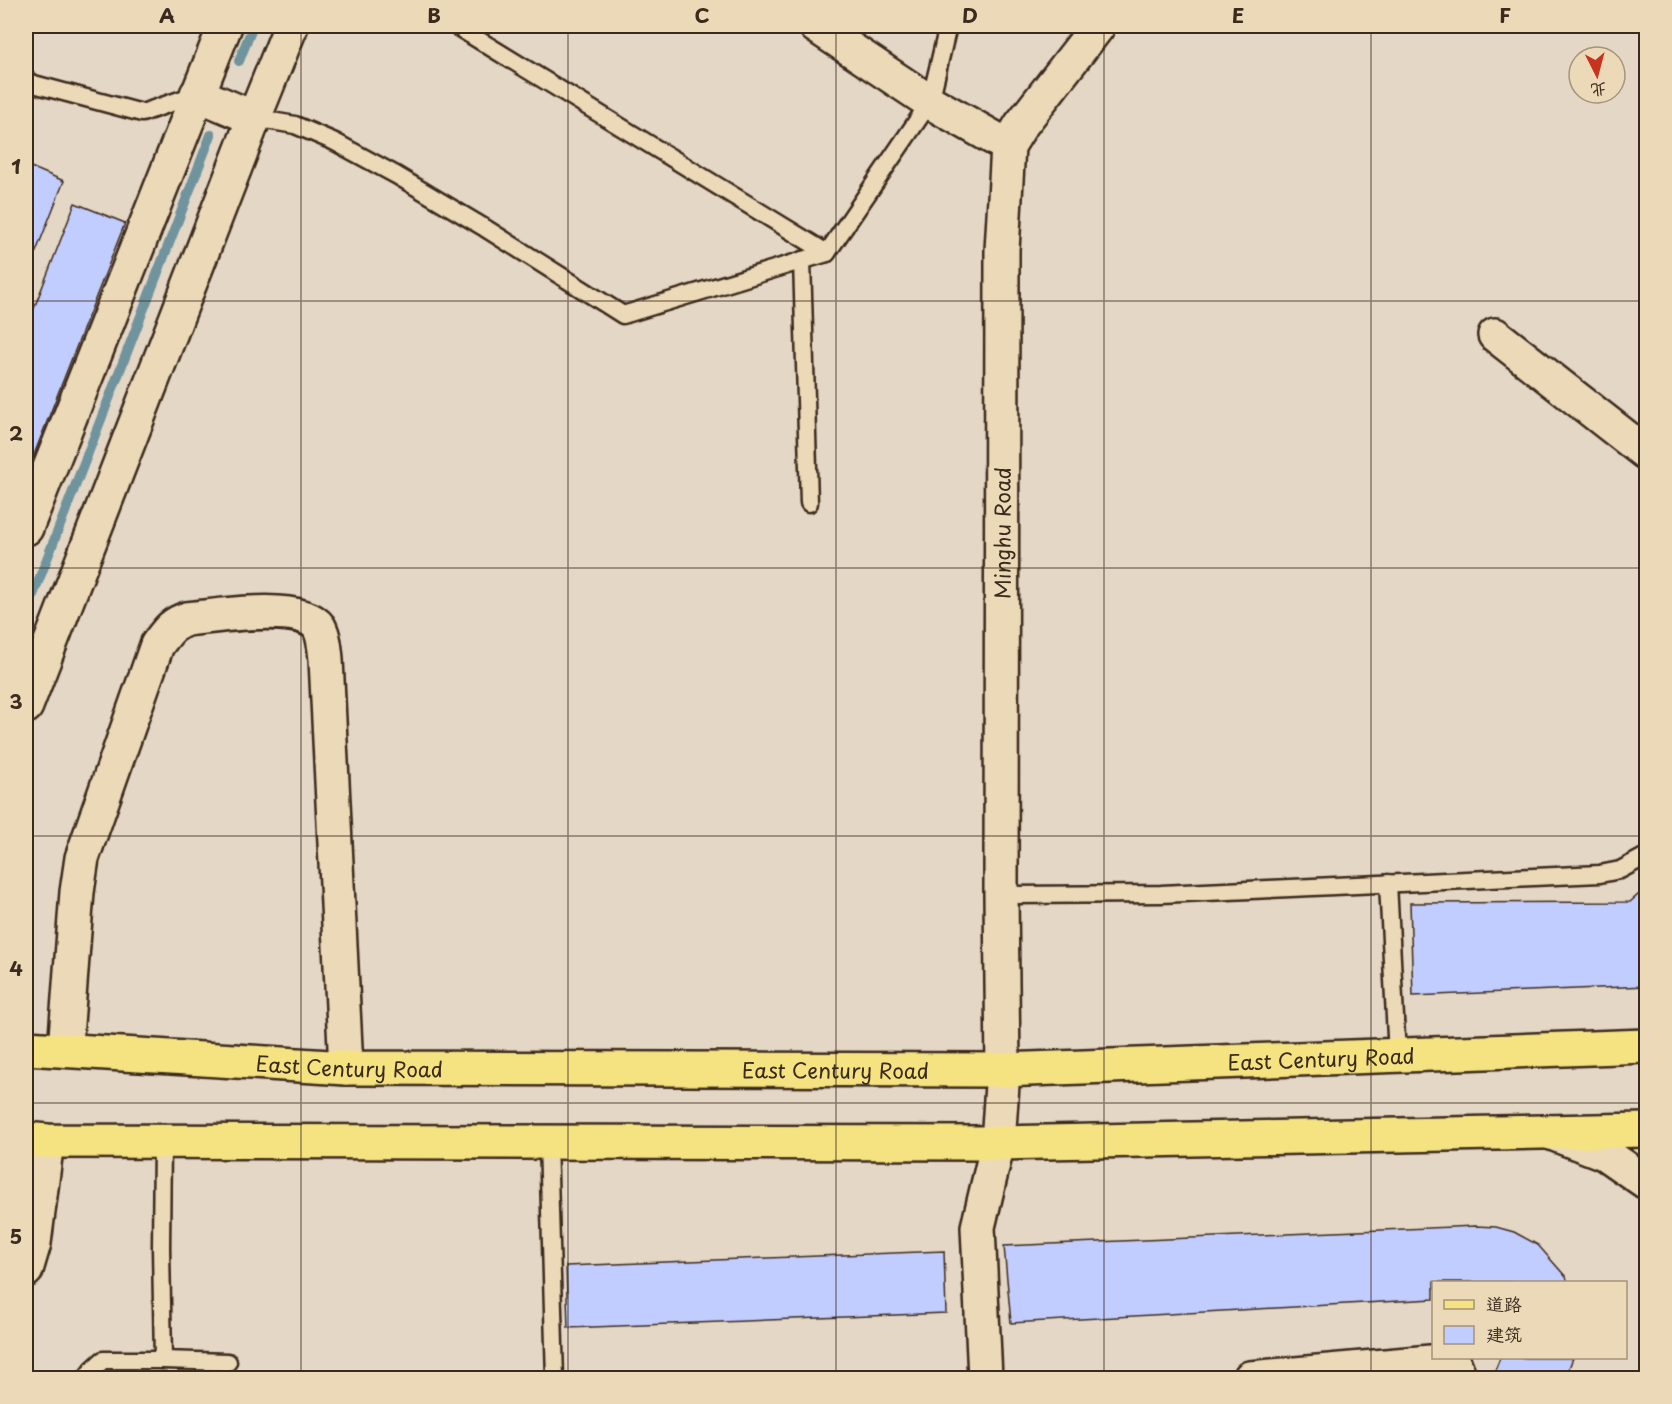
<svg xmlns="http://www.w3.org/2000/svg" width="1672" height="1404" viewBox="0 0 1672 1404" font-family="'Playpen Sans','LXGW WenKai TC',sans-serif">
  <rect width="100%" height="100%" fill="#e4d7c5"/>
  <filter id="ink" filterUnits="userSpaceOnUse"><feTurbulence type="fractalNoise" baseFrequency=".0167" numOctaves="2"/><feDisplacementMap in="SourceGraphic" scale="12" xChannelSelector="R" yChannelSelector="G"/><feConvolveMatrix kernelMatrix="1 2 1 2 8 2 1 2 1" color-interpolation-filters="sRGB"/></filter>
  <g filter="url(#ink)">
    <g fill="none" stroke-linecap="round" stroke-linejoin="round">
      <g stroke="#6f949e" stroke-width="10">
        <path d="M239,61l14,-35"/>
        <path d="M26,613l185,-478"/>
      </g>
    </g>
    <g fill="#c2cdff" stroke="#3b2a1e" stroke-width="1.5">
      <path d="M26,165l38,16 -38,96z"/>
      <path d="M75,203l50,20 -99,252v-146z"/>
      <path d="M1646,888v98l-233,10 -3,-93 220,-1z"/>
      <path d="M1476,1226l20,1 18,5 24,13 28,32 2,5h-134v17l-423,24 -7,-77z"/>
      <path d="M944,1251l2,62 -378,15 -2,-62z"/>
      <path d="M1500,1358h73l-8,20h-73z"/>
    </g>
    <g fill="none" stroke-linecap="round" stroke-linejoin="round">
      <defs>
        <g id="lane">
          <path d="M456,26l371,227"/>
          <path d="M26,79l4,4 112,30 55,-19"/>
          <path d="M254,118l41,7 40,17 61,33 89,53 138,87 204,-62 103,-151 18,-76"/>
          <path d="M802,260l7,243"/>
          <path d="M1388,883l9,173"/>
          <path d="M1001,895l160,-1 439,-20 20,-4 26,-14"/>
          <path d="M162,1141l-1,107 2,112 65,2"/>
          <path d="M548,1142l7,236"/>
          <path d="M86,1378l6,-8 11,-10h60"/>
        </g>
        <g id="street">
          <path d="M816,26l114,76 78,44"/>
          <path d="M197,94l57,24"/>
          <path d="M1495,335l151,118"/>
          <path d="M26,528l199,-502"/>
          <path d="M26,706l228,-588 37,-92"/>
          <path d="M65,1050l12,-158 5,-34 75,-213c10,-13 14,-21 30,-26 28,-3 115,-17 132,8 5,9 6,22 7,32l20,409"/>
          <path d="M26,1270l8,-27 13,-102"/>
          <path d="M985,1378l-7,-151 20,-84 5,-73"/>
          <path d="M1250,1378l203,-18 7,18"/>
        </g>
        <g id="secondary">
          <path id="s1" d="M1003,1070l-2,-175 1,-645 6,-104 13,-21 77,-99"/>
          <path d="M1549,1132l55,21 42,29"/>
        </g>
        <g id="primary">
          <path id="s2" d="M26,1048l320,20 657,2 643,-24"/>
          <path d="M26,1139l21,2 951,2 648,-13"/>
        </g>
      </defs>
      <use href="#lane" stroke="#3b2a1e" stroke-width="21"/>
      <use href="#street" stroke="#3b2a1e" stroke-width="38"/>
      <use href="#secondary" stroke="#3b2a1e" stroke-width="38"/>
      <use href="#primary" stroke="#3b2a1e" stroke-width="38"/>
      <use href="#lane" stroke="#ecd9b7" stroke-width="16"/>
      <use href="#street" stroke="#ecd9b7" stroke-width="33"/>
      <use href="#secondary" stroke="#ecd9b7" stroke-width="33"/>
      <use href="#primary" stroke="#f5e382" stroke-width="33"/>
    </g>
  </g>
  <path fill="none" stroke="#3b2a1e" stroke-width="1.5" stroke-opacity="0.55" d="M301,26v1352M568,26v1352M836,26v1352M1104,26v1352M1371,26v1352M26,301h1620M26,568h1620M26,836h1620M26,1103h1620"/>
  <g text-anchor="middle" dominant-baseline="central" stroke-width="6" stroke-linejoin="round" paint-order="stroke">
    <g font-size="21" fill="#3b2a1e" stroke="#ecd9b7">
      <text stroke="none"><textPath href="#s1" startOffset="537">Minghu Road</textPath></text>
      <text stroke="none"><textPath href="#s2" startOffset="1296">East Century Road</textPath></text>
      <text stroke="none"><textPath href="#s2" startOffset="324">East Century Road</textPath></text>
      <text stroke="none"><textPath href="#s2" startOffset="810">East Century Road</textPath></text>
    </g>
  </g>
  <rect width="1672" height="1404" fill="none" stroke="#ecd9b7" stroke-width="66"/>
  <rect x="1432" y="1281" width="195" height="78" fill="#ecd9b7" stroke="#a5937a" stroke-width="1.5"/>
  <rect x="1444" y="1300" width="30" height="9" fill="#f5e382" stroke="#a5937a" stroke-width="1.5"/>
  <text x="1486" y="1311" font-size="18" fill="#3b2a1e">道路</text>
  <rect x="1444" y="1326" width="30" height="18" fill="#c2cdff" stroke="#a5937a" stroke-width="1.5"/>
  <text x="1486" y="1341" font-size="18" fill="#3b2a1e">建筑</text>
  <g transform="translate(1597 75) rotate(174)"><circle r="28" fill="#ecd9b7" stroke="#a5937a" stroke-width="1.5"/>
  <path d="M0-4.5L10 22L0 15L-10 22Z" fill="#c8321e"/>
  <text y="-9" font-size="16" font-weight="bold" text-anchor="middle" fill="#3b2a1e">北</text>
  </g>
  <rect x="33" y="33" width="1606" height="1338" fill="none" stroke="#3b2a1e" stroke-width="2"/>
  <g font-size="20" text-anchor="middle" font-weight="bold" fill="#3b2a1e">
    <text x="167" y="23">A</text>
    <text x="434" y="23">B</text>
    <text x="702" y="23">C</text>
    <text x="970" y="23">D</text>
    <text x="1238" y="23">E</text>
    <text x="1505" y="23">F</text>
    <text x="16" y="174">1</text>
    <text x="16" y="441">2</text>
    <text x="16" y="709">3</text>
    <text x="16" y="976">4</text>
    <text x="16" y="1244">5</text>
  </g>
</svg>
